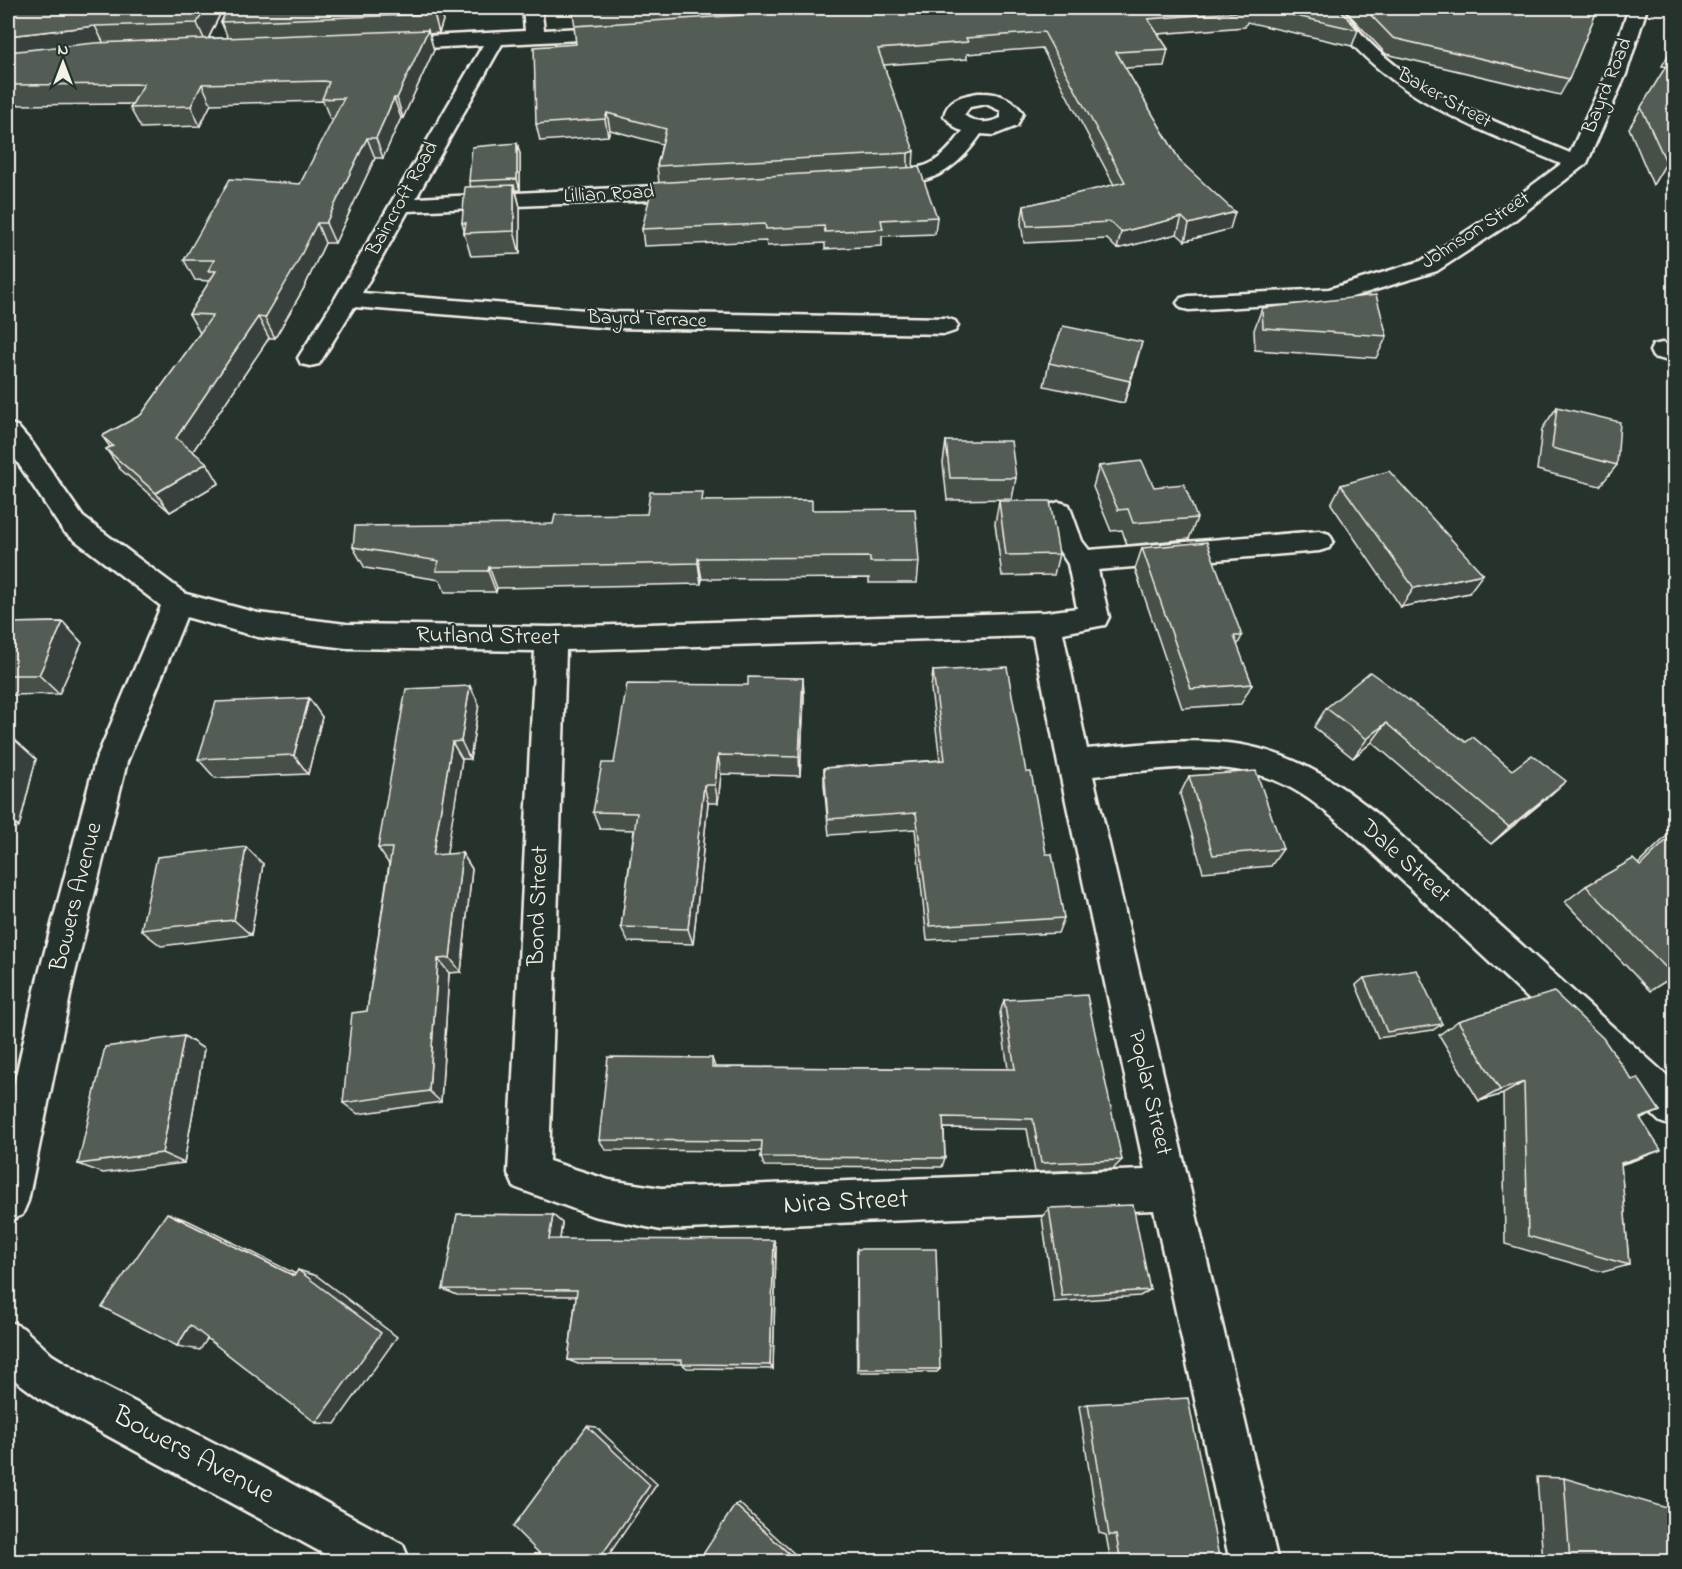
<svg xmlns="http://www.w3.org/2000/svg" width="1682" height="1569" viewBox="0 0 1682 1569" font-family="'Indie Flower',sans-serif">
  <rect width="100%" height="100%" fill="#26332d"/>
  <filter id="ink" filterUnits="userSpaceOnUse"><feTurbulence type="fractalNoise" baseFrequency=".0167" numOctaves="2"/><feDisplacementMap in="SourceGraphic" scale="12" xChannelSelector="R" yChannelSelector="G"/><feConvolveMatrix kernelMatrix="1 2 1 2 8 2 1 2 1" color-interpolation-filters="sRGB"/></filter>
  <g filter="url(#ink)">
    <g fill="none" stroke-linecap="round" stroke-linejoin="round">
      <defs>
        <g id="minor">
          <path d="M224,8h18l-21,46h-14l-3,-4z"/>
          <path d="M523,8h18l3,22 76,-4 9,6 -9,6 -118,6 -86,154 280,-14 8,2 3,5 -3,5 -8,2 -288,13 -46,82 250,19 334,6 9,3 3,5 -3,5 -9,3 -334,-6 -258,-21 -35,57 -9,2 -9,-2 -3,-6 37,-59 148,-254 -96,5 -9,-6 9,-6 138,-7z"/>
          <path d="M1323,8h18c10,11 18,24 29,35 54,54 131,81 200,110l36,-79 23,-66h18l-21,66 -39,89 -75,59 -75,49 -98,30 -150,9 -8,-2 -4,-5 4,-5 8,-2 140,-7 92,-28 75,-49 65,-48c-93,-39 -178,-69 -238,-156z"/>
          <path d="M978,93c19,-1 34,4 45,20l-6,13 -23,9 -13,-1c-21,30 -40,46 -76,50 -12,2 -23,3 -34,1l-3,-5 3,-5c49,-12 57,4 92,-44l-6,-2 -13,-13c4,-18 18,-20 34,-23zM986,104l15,7v7c-13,6 -26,6 -37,-3l6,-8z"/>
          <path d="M1662,343l12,3v16l-21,-5 -3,-6 3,-6z"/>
          <path d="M8,423l9,3 15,17 51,74 103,77 72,19 88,11 205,3 495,-15 31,-4 -9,-44 -13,-20 -10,-32 4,-7 10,-3 10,3 13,36 7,9 230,-19 10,3 4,7 -4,7 -10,3 -221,19 11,47 -4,8 -42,8 24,116c123,-12 181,-21 284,60l303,273v45l-14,-5 -313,-293c-20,-16 -40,-34 -64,-45 -58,-28 -128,-14 -190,-8l185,786h-48l-76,-352 -493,20 -68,-14 -79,-29 -6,-14 27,-522 -189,-3 -88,-11 -72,-20 -59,145 -54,219 -45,220 -6,14 -14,6v-109l29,-131 58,-219 66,-156 -98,-75 -55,-83zM1033,636l25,128 87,406 -484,18 -52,-8 -60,-19 17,-511z"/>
          <path d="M8,1321l15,7 29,27 44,27 169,87 138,76 7,17h-71l-297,-162 -34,-25z"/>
        </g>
      </defs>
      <use href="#minor" stroke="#f4f1e8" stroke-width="5"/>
      <use href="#minor" fill="#26332d" fill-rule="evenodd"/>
    </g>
    <g fill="#474f49" stroke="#f4f1e8" stroke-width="1.5">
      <path d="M8,8h215l-15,30h20l-7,-16 7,-14h225l-5,9h-4l-5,16 -10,1 5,16 -31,68h-2l-18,40h-8l-40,85h-10l-21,45 -29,50h-6l-76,113 26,32 -49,29 -50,-43 -14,-20 4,-2 -8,-11 39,-21 59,-82 -11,-19 21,-33 -15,-1 -11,-20 116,-76 34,-65h-4l-7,-18 -112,3 -11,22 -59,2 -11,-20 2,-4 -124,1z"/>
      <path d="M572,8h767l19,22 -6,16 -105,-24 -2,5 -87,7 10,15 -4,17 -39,2 55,93 50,68 -45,12 -8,-7 -60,15 -10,-10 -83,4 -3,-20 3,-17 90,-21 -72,-137 -75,6v5l-83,6 29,102 24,50 -2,17 -53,2v10l-57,3v-6l-58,3 -1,-5 -122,5 -2,-17 17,-46 -2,-17 5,-22 -52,-14 -2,6 -68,5 -4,-17 40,-80 -1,-18z"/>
      <path d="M1343,8h255l-29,71 -9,16 -174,-41z"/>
      <path d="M1674,45v105l-21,35 -24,-57 37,-61 -4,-1z"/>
      <path d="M517,143l3,11v36h-4l4,17v47l-49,2 -7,-23v-3l-2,-7 9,-36 -2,-6z"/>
      <path d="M1262,308l125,28 -11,22 -121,-8 -1,-20z"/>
      <path d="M1049,363l87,1 -12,39 -80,-17z"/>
      <path d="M1557,407l60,58 -17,21 -63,-16 5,-41z"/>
      <path d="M946,441l70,37 -4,21 -65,1 -4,-37z"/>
      <path d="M1099,466l55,21 43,31 -8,21 -62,6 -5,-15 -11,1 -18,-44z"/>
      <path d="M1341,485l128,108 -68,14 -70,-103z"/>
      <path d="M704,501l109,9 106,52 -2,21h-48v-5l-167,1 -1,5 -204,4 -1,4h-51l-5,-12 -75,-12 -12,-21 200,-23 94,-10z"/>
      <path d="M999,501l60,53 -5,21 -52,1 -7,-53z"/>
      <path d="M1142,548l100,88 -5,10 15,38 -11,20 -59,4 -47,-139z"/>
      <path d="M63,622l19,21 -23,51 -51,1v-72z"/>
      <path d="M933,671l93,101 20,82 18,64 -6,15 -131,7 -12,-111 -86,6 -5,-50v-17l116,-8 -9,-71z"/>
      <path d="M803,678l1,20 -4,78 -79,-2 -3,29h-10l-15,141 -65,-2 -7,-15 13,-97 -34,-1 -7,-17 21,-49 134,-78z"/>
      <path d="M479,704l-9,55h-8l-16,95 16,-1 10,16 -11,103 -12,1 -8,129 -83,12 -15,-11 24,-92 22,-147 -11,-16z"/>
      <path d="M1326,708l140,34 46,28 34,29 -55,45 -119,-102 -19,16 -39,-31z"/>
      <path d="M322,717l-14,57 -93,4 -17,-19z"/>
      <path d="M15,740l21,19 -17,68 -11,2v-88z"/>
      <path d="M1189,776l94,73 -12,17 -68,6 -23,-78z"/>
      <path d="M1674,829v147l-24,15 -85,-89 21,-16 52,-22z"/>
      <path d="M263,864l-12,71 -90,11 -20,-16z"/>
      <path d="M1364,978l78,46 -9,6 -55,8 -22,-53z"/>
      <path d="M1004,1000l118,160 -9,9 -78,3 -8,-43 -83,-1 1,30 -3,9 -178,-1 -3,-9 1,-6 -156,-1 -7,-10 113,-82 3,9 293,2 -8,-56z"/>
      <path d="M1458,1021l174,59 28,31 -19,8 -6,41 -14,4 8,101 -26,7 -98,-28 -2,-150 -24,7 -40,-66z"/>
      <path d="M184,1036l20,13 -20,114 -81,10 -25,-9z"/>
      <path d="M1049,1208l101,82 -10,6 -86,6 -12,-85z"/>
      <path d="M553,1215l9,8 -2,16 216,8 -3,122 -86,-1 -5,-4h-104l-10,-4 8,-64 -119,-1 -14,-6z"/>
      <path d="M857,1249l83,120 -3,3h-80z"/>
      <path d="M1088,1404l132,158h-109l-5,-27 -7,-2 -20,-127z"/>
      <path d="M1537,1477l27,1 110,84h-131z"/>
    </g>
    <g fill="#39403c" stroke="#f4f1e8" stroke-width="1.5">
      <path d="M205,8h18l-17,35 -9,-20z"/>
      <path d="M436,8h6l2,9 -5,16 -5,-19z"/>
      <path d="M446,8h7l-5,9z"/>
      <path d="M95,26l10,20 -97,11v-21z"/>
      <path d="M428,30l6,20 -31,68 -6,-20z"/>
      <path d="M202,84l9,20 -11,22 -9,-20z"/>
      <path d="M394,98l7,20 -18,40 -7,-20z"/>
      <path d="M607,113l3,17 -2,6 -3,-17z"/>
      <path d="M367,138l8,20 -40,85 -9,-20z"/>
      <path d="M517,143l3,11v36l-3,-11z"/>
      <path d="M914,151l-1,17 -5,2v-17z"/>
      <path d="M514,185l6,22v47l-6,-23z"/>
      <path d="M1235,212l-5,17 -45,12 4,-17z"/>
      <path d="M1182,217l-5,17 -60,15 4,-17z"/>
      <path d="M317,223l8,20 -21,45 -29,50 -10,-20z"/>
      <path d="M258,317l11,21 -80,119 -13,-19z"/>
      <path d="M1142,342l-6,22 -12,39 6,-22z"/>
      <path d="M207,463l12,20 -49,29 -14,-19z"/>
      <path d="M698,558l4,21 -1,5 -3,-21z"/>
      <path d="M489,567l8,21 -1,4 -8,-21z"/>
      <path d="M1483,574l-14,19 -68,14 13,-19z"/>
      <path d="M63,622l19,21 -23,51 -20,-19z"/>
      <path d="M803,678l1,20 -4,78 -1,-19z"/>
      <path d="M470,686l9,18 -9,55 -9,-18z"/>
      <path d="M309,698l13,19 -14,57 -14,-19z"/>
      <path d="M1386,723l-14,19 -19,16 14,-19z"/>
      <path d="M15,740l21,19 -17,68 -11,-8v-52z"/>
      <path d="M452,742l10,17 -18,112 -11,-16z"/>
      <path d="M718,755l3,19 -3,29 -3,-18z"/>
      <path d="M1566,781l-20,18 -55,45 18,-17z"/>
      <path d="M704,785l4,18 -15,141 -5,-15z"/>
      <path d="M246,847l17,17 -12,71 -17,-15z"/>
      <path d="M462,853l10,16 -11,103 -11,-14z"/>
      <path d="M438,959l11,14 -8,129 -12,-11z"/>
      <path d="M184,1036l20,13 -20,114 -22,-10z"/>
      <path d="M1524,1082l-21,12 -24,7 21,-11z"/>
      <path d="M1661,1150l-26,10 -39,13 25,-10z"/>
      <path d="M167,1213l22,8 123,61 -18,-6z"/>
      <path d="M553,1215l9,8 -3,23 -10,-7z"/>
      <path d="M774,1240l2,7 -3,122 -3,-4z"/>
      <path d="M298,1270l19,6 80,61 -62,87 -19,-1z"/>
      <path d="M190,1325l23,5 -13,20 -23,-4z"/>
      <path d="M587,1426l9,1 61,57 -53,78h-7z"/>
      <path d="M739,1503l58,53 -2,3 -60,-54z"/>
    </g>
    <g fill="#525c55" stroke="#f4f1e8" stroke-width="1.5">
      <path d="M8,8h197l-8,15 -102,3 -87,10z"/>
      <path d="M228,8h208l-2,6 -213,8z"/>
      <path d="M572,8h46l-46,2z"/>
      <path d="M853,8h398l-1,3 -102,8 20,30 -52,3 64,109 55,51 -46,12 -7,-7 -61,15 -10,-10 -84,4 -3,-20 101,-24 -81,-150 -78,6 2,4 -90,7 36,102 -6,2 -251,13 9,-37 -59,-16 -2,6 -69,5 -2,-77 42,-3 -2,-18z"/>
      <path d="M1261,8h78l19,22z"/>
      <path d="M1364,8h234l-29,71 -176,-41z"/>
      <path d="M428,30l-31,68h-3l-18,40h-9l-41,85h-9l-22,44 -30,51 -7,-1 -82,121 31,25 -51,30 -50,-44 7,-3 -11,-10 39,-21 72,-100 -24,-1 27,-43h-8l6,-11h-30l46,-81 70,5 44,-86 -22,1 7,-17 -5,-1 -122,3 -11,22 -61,2 14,-24 -136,1v-33l87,-9z"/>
      <path d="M1674,53v97l-7,14 -26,-57z"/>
      <path d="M517,143v36l-48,2 3,-34z"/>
      <path d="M919,167l18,50 -56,3 2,9 -58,3 -1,-6 -58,3 -1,-5 -123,5 11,-46z"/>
      <path d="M514,185v46l-50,2 2,-10h-4l3,-36z"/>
      <path d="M1376,295l11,41 -124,-8 -1,-20z"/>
      <path d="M1063,326l79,16 -12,39 -81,-18z"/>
      <path d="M1557,407l63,15 -3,43 -65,-17z"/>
      <path d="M946,441h65l5,37h-66z"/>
      <path d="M1142,461l12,26 30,-3 13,34 -64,5 -5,-14 -10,1 -19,-44z"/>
      <path d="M1389,471l94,103 -69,14 -73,-103z"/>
      <path d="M650,492h53l-1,9 110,-1v10l103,-1 4,53h-49v-5l-172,1v5l-209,4 -1,4h-52l3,-10 -86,-14 2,-21 198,-2 2,-9 92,-1z"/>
      <path d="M999,501h51l9,53 -53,1z"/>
      <path d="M1207,542l35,94h-8l18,48 -61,5 -49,-141z"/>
      <path d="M63,622l-24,53h-31v-52z"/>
      <path d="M1007,667l19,105h5l15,82h6l12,64 -134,8 -14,-113 -88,6 -4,-51 121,-8 -12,-89z"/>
      <path d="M1370,672l96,70 7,-5 39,33 20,-15 34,26 -57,46 -123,-104 -19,16 -41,-31z"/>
      <path d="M748,677l55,1 -4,79 -81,-2 -3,30h-11l-16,144 -67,-2 16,-114 -44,-1 9,-49h12l13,-79 121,1z"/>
      <path d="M470,686l-9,55 -9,1 -19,113 29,-2 -12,105 -12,1 -9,132 -86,12 9,-90 15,-2 25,-163h-14l28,-159z"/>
      <path d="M309,698l-15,57 -96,4 18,-57z"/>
      <path d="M15,740l-7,27v-26z"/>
      <path d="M1256,771l27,78 -70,6 -24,-79z"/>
      <path d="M1674,833v143l-88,-90 47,-27 7,7z"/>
      <path d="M246,847l-12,73 -93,10 16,-73z"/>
      <path d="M1417,970l25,54 -55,8 -23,-54z"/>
      <path d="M1554,992l49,46 29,42 6,-2 22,33 -20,7 21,32 -40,13 8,102 -101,-29 -4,-154 -24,8 -42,-69z"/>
      <path d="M1087,995l35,165 -81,3 -8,-44 -90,-2 2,41 -184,-1 1,-16 -163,-1 9,-83 104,1v9l303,2 -11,-69z"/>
      <path d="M184,1036l-22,117 -84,11 27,-117z"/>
      <path d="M1133,1205l17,85 -88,6 -13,-88z"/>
      <path d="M167,1213l127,63 4,-6 83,63 -65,90 -126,-98 -13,21 -75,-39z"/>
      <path d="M457,1214l96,1 -4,24 225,1 -4,125 -88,-1v-4h-114l9,-70 -134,-1z"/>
      <path d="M857,1249h79l4,120h-82z"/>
      <path d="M1188,1398l32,164h-99l-5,-27h-7l-21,-131z"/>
      <path d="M587,1426l63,59 -53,77h-49l-35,-35z"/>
      <path d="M1564,1478l110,32v52h-104z"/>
      <path d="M735,1505l60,54 -2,3h-95z"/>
    </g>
  </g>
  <g text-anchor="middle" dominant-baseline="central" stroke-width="4.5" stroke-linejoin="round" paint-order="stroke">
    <g font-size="20" fill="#f4f1e8" stroke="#26332d">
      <text transform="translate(1608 86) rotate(-68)">Bayrd Road</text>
      <text transform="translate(1444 99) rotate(29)">Baker Street</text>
      <text transform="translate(609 195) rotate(-3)">Lillian Road</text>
      <text transform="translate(403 199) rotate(-61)">Baincroft Road</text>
      <text transform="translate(1476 231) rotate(-33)">Johnson Street</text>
      <text transform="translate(647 320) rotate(2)">Bayrd Terrace</text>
    </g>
    <g font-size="24" fill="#f4f1e8" stroke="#26332d">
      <text transform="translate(488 637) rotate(1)">Rutland Street</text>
      <text transform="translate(1405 862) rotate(42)">Dale Street</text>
      <text transform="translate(77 897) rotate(-76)">Bowers Avenue</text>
      <text transform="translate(539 906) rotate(-88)">Bond Street</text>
      <text transform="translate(1149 1093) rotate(77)">Poplar Street</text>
    </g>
    <g font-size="28" fill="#f4f1e8" stroke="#26332d">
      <text transform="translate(846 1203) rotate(-3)">Nira Street</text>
      <text transform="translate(193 1456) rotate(28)">Bowers Avenue</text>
    </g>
  </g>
  <rect width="1682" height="1569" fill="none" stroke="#26332d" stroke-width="30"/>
  <rect x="15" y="15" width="1652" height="1539" fill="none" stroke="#f4f1e8" stroke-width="2" filter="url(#ink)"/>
  <g transform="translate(63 63)" stroke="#26332d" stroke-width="4.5" paint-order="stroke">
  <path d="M0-4.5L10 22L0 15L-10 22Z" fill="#f4f1e8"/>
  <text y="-9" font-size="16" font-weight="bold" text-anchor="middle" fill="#f4f1e8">N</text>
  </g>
</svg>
